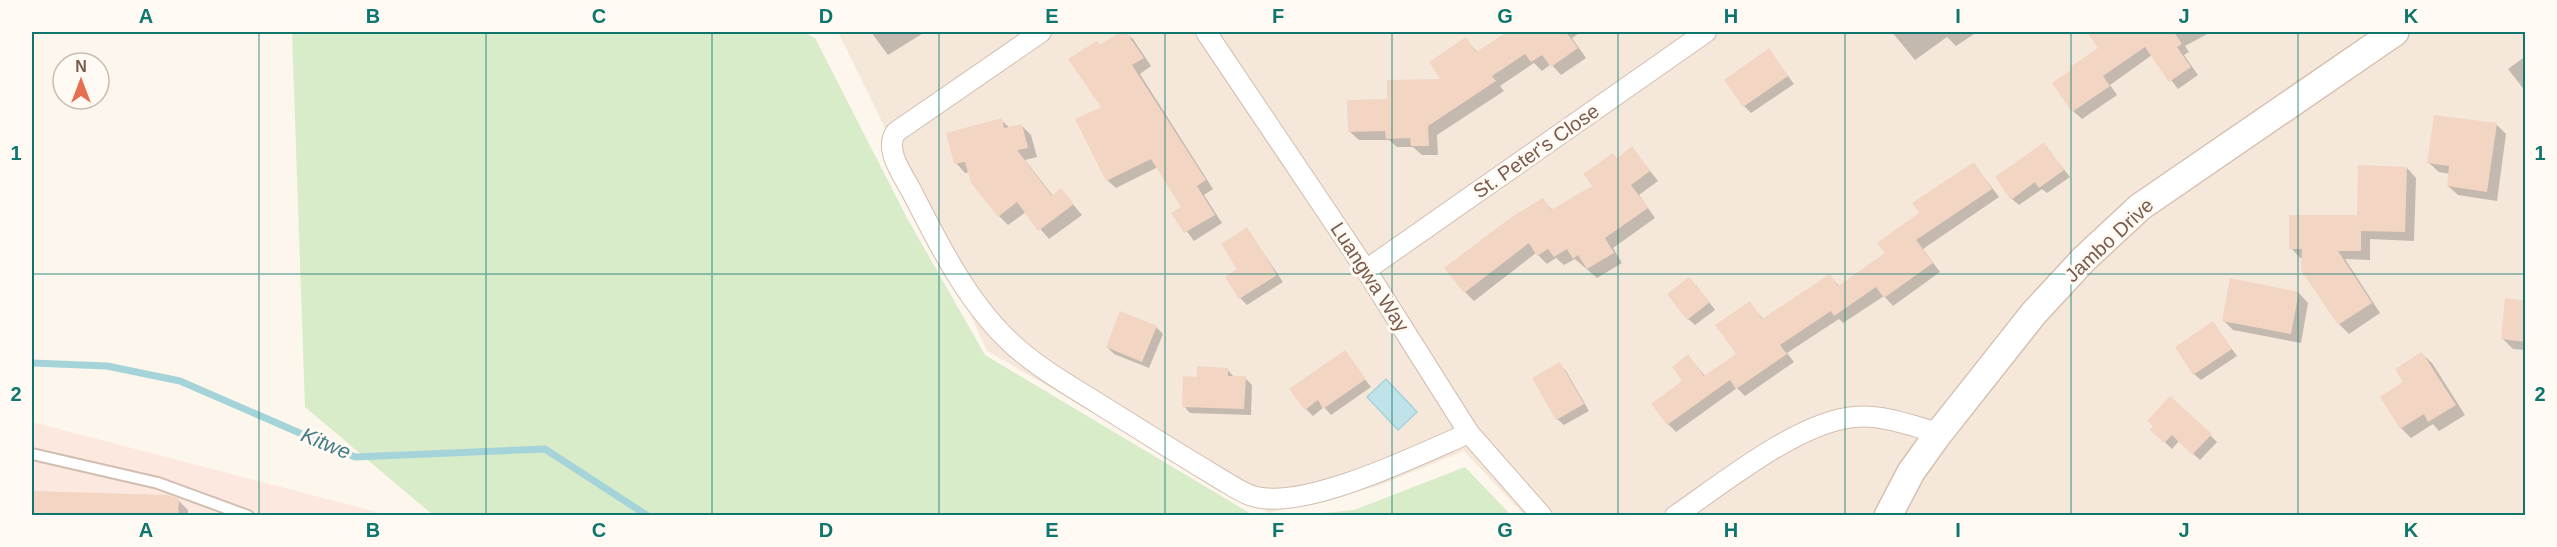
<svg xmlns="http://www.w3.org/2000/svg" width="2557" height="547" viewBox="0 0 2557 547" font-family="Arial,sans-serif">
  <rect width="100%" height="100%" fill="#fdf6ec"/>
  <path fill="#f5e8da" d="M838,32h1687v483h-1001l-60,-64 -86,35 -109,27 -282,-162 -110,-240z"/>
  <path fill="#fde8e0" d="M32,422l341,89 7,4h-348z"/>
  <g fill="#d8ecc9">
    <path d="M292,32h512l11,6 92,180 78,137 268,160h-820l-128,-108z"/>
    <path d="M1465,467l46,48h-208l51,-5z"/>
  </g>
  <path fill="#bfe3e8" stroke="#a5d3da" stroke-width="1.5" d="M1386,379l31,33 -19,18 -31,-33z"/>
  <g fill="#0003">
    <path d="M871,32h54l-37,23z"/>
    <path d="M1123,32l10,7 18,27 -11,8 73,115 -9,6 18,28 -28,18 -21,-28 10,-6 -25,-40 -42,21 -9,-8 -7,-134z"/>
    <path d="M1510,32h71l-9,6 14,20 -25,17 -10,-11 -9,7 -8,-8 -34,23 4,5 -67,44 1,20h-16l-9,-8h-16l-8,-7h-30l-10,-9 40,-31 54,-19 23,-42 12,14z"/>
    <path d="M1892,32h81l1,2 -18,12 -9,-9 -32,23z"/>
    <path d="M2092,32h119l-26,14 4,6 -5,3 14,20 -20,14 -26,-34 -42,30 7,10 -35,24 -9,-8 27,-63 -10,-15z"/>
    <path d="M1769,50l25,34 -43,29 -7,-7z"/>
    <path d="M2526,56v36l-18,-23z"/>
    <path d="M1001,120l9,8 11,-3 10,10 6,22 -12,3 28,36 8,-6 21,25 -33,24 -23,-27 -18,13 -9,-9 -29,-44 -5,1 -9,-10z"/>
    <path d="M2496,124l10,10 -9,67 -39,-6 -10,-9 2,-12 -11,-2 -10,-9z"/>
    <path d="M2044,144l26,33 -23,16 -5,-4 -23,16 -7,-6z"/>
    <path d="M1632,148l26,33 -19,14 16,23 -42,30 9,15 -25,15 -22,-19 -11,6 -8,-7 -9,6 -11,-11 -62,48 -9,-9 78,-92 10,11 41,-24 23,-28z"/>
    <path d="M1974,164l25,33 -76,52 17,23 -47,34 -9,-10 -41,27 -4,-4 -52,34 7,9 -49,34 -8,-8 -61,44 -8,-8 17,-43 3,-25 18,21 32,-22 11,-52 15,17 66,-44 10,11 47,-33 34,-41z"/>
    <path d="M2407,168l9,10 -2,63 -44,-2v21l-25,-1 35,54 -31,21 -10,-10 -36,-55v-11h-3l-9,-10 67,-32z"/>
    <path d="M1247,229l36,53 -36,23 -7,-7 -1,-28z"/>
    <path d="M1696,285l19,25 -20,15 -7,-6z"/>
    <path d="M2299,293l9,10 -7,40 -68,-13 -10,-10z"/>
    <path d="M2526,302v48l-13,-1 -10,-10z"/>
    <path d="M2213,323l24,33 -36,24 -7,-6z"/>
    <path d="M1156,327l7,7 -14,34 -35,-14 -7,-7z"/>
    <path d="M1344,352l27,35 -40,28 -7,-8 -11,9 -7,-7z"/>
    <path d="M2422,354l10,9 33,52 -26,16 -6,-7 -22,14 -10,-10 4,-45z"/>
    <path d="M1559,364l7,7 23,40 -25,14 -7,-6z"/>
    <path d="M1227,369l7,8 11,1 7,7 -1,30 -61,-2 -6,-7 14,-27z"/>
    <path d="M2171,398l46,44 -17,18 -21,-19 -7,8 -20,-19z"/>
    <path d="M32,493l136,3 10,4 10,10v6h-156z"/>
  </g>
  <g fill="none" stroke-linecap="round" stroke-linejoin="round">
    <path stroke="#a5d3da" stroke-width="7" d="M32,363l75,3 73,15 175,76 190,-8 103,67"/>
  </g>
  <g fill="#f3d5c3">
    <path d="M1120,32h6l18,26 -12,7 74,115 -9,6 18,29 -31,18 -13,-20 10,-6 -30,-48 -45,22 -31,-62 26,-12 -33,-48 29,-18 3,4z"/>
    <path d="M1507,32h59l12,16 -27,19 -9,-12 -11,7 -6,-8 -33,22 4,5 -68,45 1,20h-18l-1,-8 -24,1 -1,-8 -37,1 -1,-32 40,-1v-19l53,-1 -11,-17 37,-25 10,15z"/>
    <path d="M2087,32h87l8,12 -5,3 14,20 -22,15 -24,-35 -42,29 7,10 -38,26 -20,-29 19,-13 -1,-3 28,-19z"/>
    <path d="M1769,48l19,28 -45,31 -19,-27z"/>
    <path d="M2434,115l63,8 -10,69 -40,-6 2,-20 -22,-3z"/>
    <path d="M1002,118l2,10 18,-4 6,24 -11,2 35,46 9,-8 13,16 -36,27 -21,-29 -19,15 -27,-34 -6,-21 -11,2 -8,-31z"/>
    <path d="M2044,142l20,28 -25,18 -4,-6 -24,18 -16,-23z"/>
    <path d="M1632,146l18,25 -19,14 17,23 -43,30 9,15 -27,16 -9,-14 -5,4 -6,-10 -13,8 -6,-8 -11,7 -8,-13 -65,50 -20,-25 66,-50 33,-20 8,12 41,-24 -9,-12 30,-21 4,5z"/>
    <path d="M1974,162l18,27 -76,51 17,23 -49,35 -8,-11 -42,29 -3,-5 -51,34 7,9 -51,35 -6,-9 -63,45 -16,-21 31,-23 -10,-14 16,-13 16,22 32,-22 -21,-29 35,-24 12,18 68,-45 8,12 47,-33 -8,-10 42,-30 -7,-10z"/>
    <path d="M2358,165l49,2 -2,65 -44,-1v20h-23l34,52 -34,22 -37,-55 1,-21h-13v-34h68z"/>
    <path d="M1247,227l30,48 -38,24 -14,-22 12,-8 -16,-25z"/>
    <path d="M1689,277l21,25 -23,18 -20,-26z"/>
    <path d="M2230,278l69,14 -8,42 -69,-13z"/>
    <path d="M2505,298l21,3v41l-25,-3z"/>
    <path d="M1120,311l37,15 -15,36 -36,-15z"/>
    <path d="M2213,321l19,28 -39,26 -18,-28z"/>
    <path d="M1345,350l21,29 -43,30 -5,-9 -13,10 -16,-21z"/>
    <path d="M2422,352l34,53 -28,17 -4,-8 -24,15 -20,-32 23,-15 -8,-13z"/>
    <path d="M1560,362l24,42 -28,16 -24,-42z"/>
    <path d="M1197,366l31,2v8h18l-2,33 -62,-2 1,-31 14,1z"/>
    <path d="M2170,396l42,38 -20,21 -20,-20 -8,8 -14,-13 3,-4 -6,-5z"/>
    <path d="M32,491l137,4 10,4 -1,17h-146z"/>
  </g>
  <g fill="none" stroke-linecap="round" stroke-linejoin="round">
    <defs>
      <path id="lane" d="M32,454l126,29 90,33"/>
      <g id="street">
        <path d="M1041,32l-145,100c-13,18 8,44 17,62 25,49 53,105 93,144 27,27 61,46 93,66 43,27 85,53 128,79 9,5 19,12 29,14 53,12 162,-42 213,-64"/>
        <path d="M1206,32l160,238 103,163 73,83"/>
        <path d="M1366,270l340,-238"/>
        <path d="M1675,516c47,-32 123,-94 179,-99 28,-3 58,9 85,16"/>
      </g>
      <path id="secondary" d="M1888,516l23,-44 28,-39 95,-120 49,-53 57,-53 255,-175"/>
    </defs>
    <use href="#lane" stroke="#d1beb0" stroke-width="14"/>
    <use href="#street" stroke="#d1beb0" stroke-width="22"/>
    <use href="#secondary" stroke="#d6c0b0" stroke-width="30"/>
    <use href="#lane" stroke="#fff" stroke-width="10"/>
    <use href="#street" stroke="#fff" stroke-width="20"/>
    <use href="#secondary" stroke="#fff" stroke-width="27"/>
  </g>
  <path fill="none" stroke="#0f766e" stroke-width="1.5" stroke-opacity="0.55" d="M259,32v484M486,32v484M712,32v484M939,32v484M1165,32v484M1392,32v484M1618,32v484M1845,32v484M2071,32v484M2298,32v484M32,274h2494"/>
  <g text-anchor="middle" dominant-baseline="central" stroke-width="6" stroke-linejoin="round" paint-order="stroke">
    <g font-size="20" fill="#7a5c4d" stroke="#fffaf3">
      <text transform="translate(1536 151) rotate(-35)">St. Peter's Close</text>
      <text transform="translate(2109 240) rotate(-43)">Jambo Drive</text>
      <text transform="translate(1370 277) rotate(57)">Luangwa Way</text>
    </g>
    <g font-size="21" font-style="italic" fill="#437c86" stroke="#fffaf3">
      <text transform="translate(326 443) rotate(22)">Kitwe</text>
    </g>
  </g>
  <rect width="2557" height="547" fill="none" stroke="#fffaf3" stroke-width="66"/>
  <g transform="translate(81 81)"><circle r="28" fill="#fffaf3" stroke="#cabbb1" stroke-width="1.5"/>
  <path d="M0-4.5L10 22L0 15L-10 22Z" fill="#e76f51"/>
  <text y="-9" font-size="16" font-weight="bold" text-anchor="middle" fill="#7a5c4d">N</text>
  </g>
  <rect x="33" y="33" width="2491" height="481" fill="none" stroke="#0f766e" stroke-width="2"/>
  <g font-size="20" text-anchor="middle" font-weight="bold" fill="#0f766e">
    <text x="146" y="23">A</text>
    <text x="373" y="23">B</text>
    <text x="599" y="23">C</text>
    <text x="826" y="23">D</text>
    <text x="1052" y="23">E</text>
    <text x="1278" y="23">F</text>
    <text x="1505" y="23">G</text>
    <text x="1731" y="23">H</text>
    <text x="1958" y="23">I</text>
    <text x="2184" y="23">J</text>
    <text x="2411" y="23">K</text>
    <text x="16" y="160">1</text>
    <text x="2540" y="160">1</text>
    <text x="16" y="401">2</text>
    <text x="2540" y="401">2</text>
    <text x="146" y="537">A</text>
    <text x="373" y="537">B</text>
    <text x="599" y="537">C</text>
    <text x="826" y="537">D</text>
    <text x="1052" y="537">E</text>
    <text x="1278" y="537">F</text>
    <text x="1505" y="537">G</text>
    <text x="1731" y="537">H</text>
    <text x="1958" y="537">I</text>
    <text x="2184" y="537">J</text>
    <text x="2411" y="537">K</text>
  </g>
</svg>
